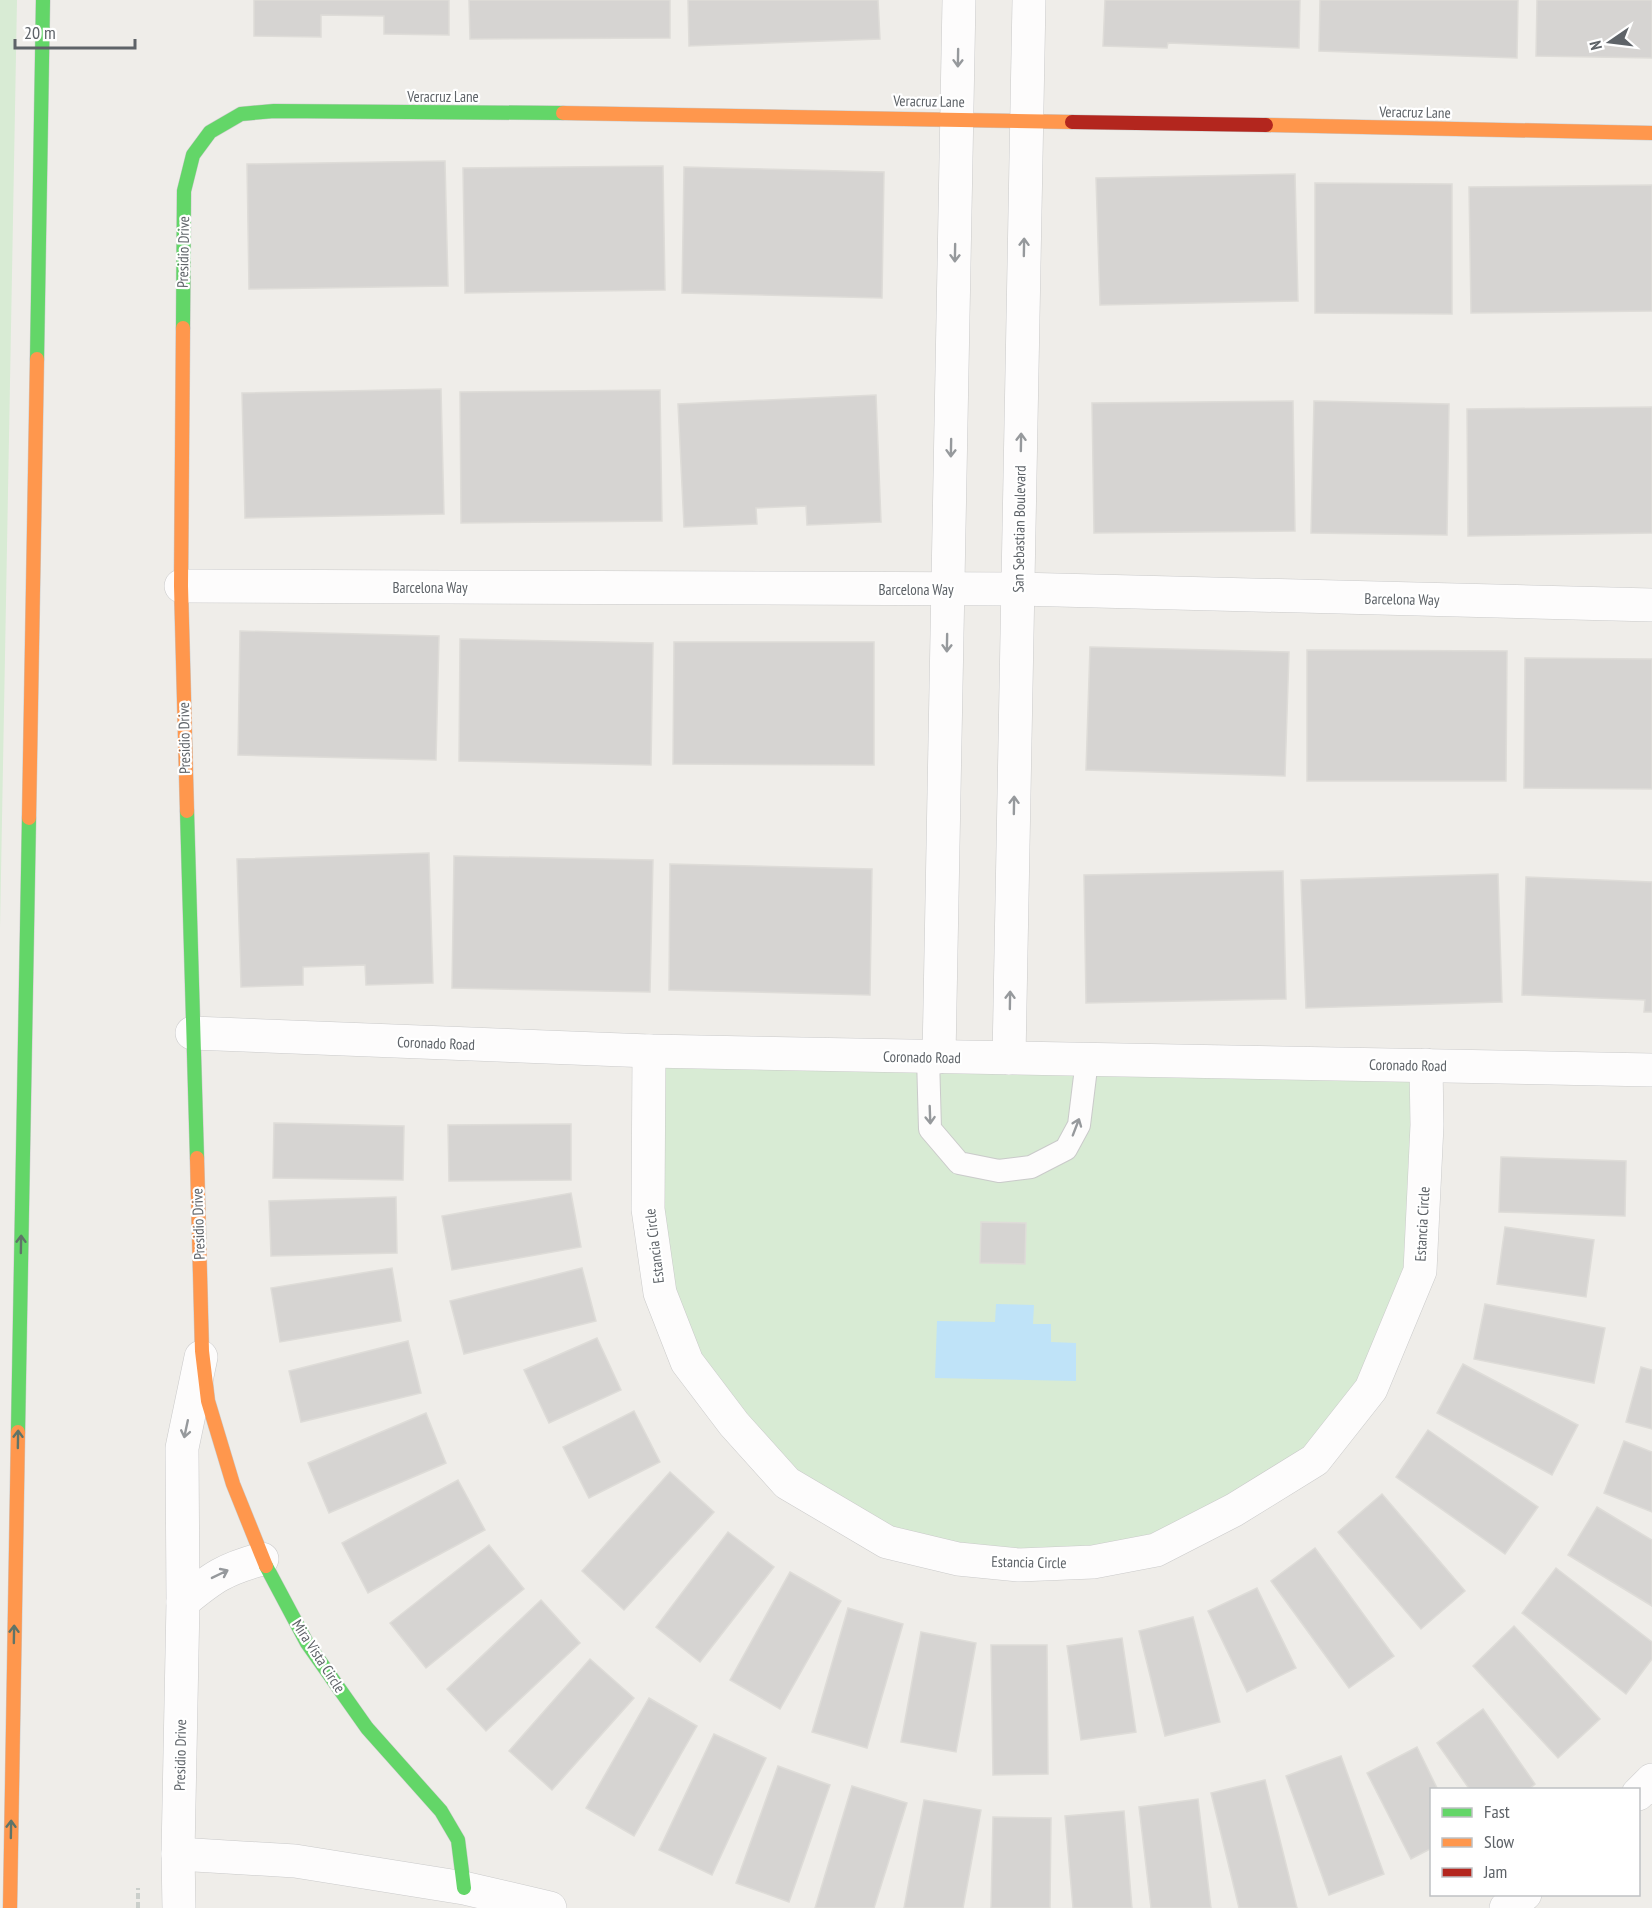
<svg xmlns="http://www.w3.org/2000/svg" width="1652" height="1908" viewBox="0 0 1652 1908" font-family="'PT Sans Narrow',sans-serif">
  <rect width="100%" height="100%" fill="#efede9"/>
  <g fill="#d8ebd4">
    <path d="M0,0h17l-17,929z"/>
    <path d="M649,1051l777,14 -6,206 -105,189 -159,90 -198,9 -171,-76 -127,-190z"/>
  </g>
  <path fill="#bfe3f8" d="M996,1304l38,1 -1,19h18v18l25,1v38l-141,-3 2,-57 58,1z"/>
  <g fill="#d6d4d2" stroke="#dedcd8" stroke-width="1.5">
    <path d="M254,0h195v35l-65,-1v-18l-63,-1v22l-67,-1z"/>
    <path d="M469,0h201v38l-200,1z"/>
    <path d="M688,0h190l2,39 -191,7z"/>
    <path d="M1105,0h195l-1,48 -131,-5 -1,5 -64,-2z"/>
    <path d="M1320,0h198l-1,58 -198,-7z"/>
    <path d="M1537,0h115v58l-116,-2z"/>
    <path d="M445,161l3,125 -199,3 -2,-125z"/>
    <path d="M663,166l2,124 -200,3 -2,-125z"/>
    <path d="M684,167l200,5 -2,126 -200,-5z"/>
    <path d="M1295,174l3,127 -198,4 -4,-127z"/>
    <path d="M1315,183l137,1v130l-137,-1z"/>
    <path d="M1652,185v126l-181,2 -2,-126z"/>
    <path d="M441,389l3,125 -199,4 -3,-125z"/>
    <path d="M660,390l2,131 -201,2 -1,-131z"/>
    <path d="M876,395l5,127 -74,3 -1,-19 -50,2 1,16 -73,3 -6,-123z"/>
    <path d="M1293,401l2,130 -201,2 -2,-130z"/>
    <path d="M1314,401l135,3 -2,131 -136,-2z"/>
    <path d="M1652,407v126l-184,3 -1,-127z"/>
    <path d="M240,631l199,5 -3,124 -198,-5z"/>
    <path d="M460,639l193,4 -2,122 -192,-4z"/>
    <path d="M674,642h200v123l-201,-1z"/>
    <path d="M1090,647l199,5 -4,124 -199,-6z"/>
    <path d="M1307,650l200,1 -1,130h-199z"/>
    <path d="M1525,658l127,1v130l-128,-1z"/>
    <path d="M429,853l4,130 -67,2 -1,-20 -62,2v18l-62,2 -4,-128z"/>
    <path d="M454,856l199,4 -3,132 -198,-4z"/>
    <path d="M670,864l202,5 -2,126 -201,-5z"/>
    <path d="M1283,871l3,128 -200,4 -2,-128z"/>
    <path d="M1498,874l4,128 -196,6 -5,-128z"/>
    <path d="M1526,877l126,5v130h-8l1,-12 -123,-5z"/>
    <path d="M274,1123l130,3 -1,54 -130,-2z"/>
    <path d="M571,1124v56l-122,1 -1,-56z"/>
    <path d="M1501,1157l125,4 -1,55 -126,-4z"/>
    <path d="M571,1193l10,54 -129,23 -10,-54z"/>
    <path d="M396,1197l1,56 -126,3 -2,-55z"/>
    <path d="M981,1222l45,1 -1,41 -45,-1z"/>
    <path d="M1505,1227l89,13 -8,57 -89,-13z"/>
    <path d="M392,1268l9,53 -121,21 -9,-54z"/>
    <path d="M582,1268l14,53 -132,33 -14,-53z"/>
    <path d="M1485,1304l120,24 -11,55 -120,-24z"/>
    <path d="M597,1338l24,52 -72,33 -25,-53z"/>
    <path d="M408,1341l13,52 -120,29 -12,-51z"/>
    <path d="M1463,1364l115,61 -26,50 -115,-62z"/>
    <path d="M1641,1367l11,3v59l-26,-7z"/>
    <path d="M634,1411l26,51 -71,36 -26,-51z"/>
    <path d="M426,1413l20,50 -117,50 -21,-50z"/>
    <path d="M1428,1430l110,77 -33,47 -109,-77z"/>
    <path d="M1624,1441l28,11v60l-48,-19z"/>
    <path d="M670,1472l44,40 -90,98 -42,-39z"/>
    <path d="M458,1480l27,50 -117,63 -26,-50z"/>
    <path d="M1382,1494l83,97 -44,38 -83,-97z"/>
    <path d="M1597,1507l55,33v66l-84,-51z"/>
    <path d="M728,1532l46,35 -74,95 -44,-35z"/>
    <path d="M489,1545l35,44 -98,79 -36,-45z"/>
    <path d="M1315,1548l79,108 -45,32 -78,-107z"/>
    <path d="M1556,1568l96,74v17l-26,35 -104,-81z"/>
    <path d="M790,1572l51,29 -61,108 -50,-29z"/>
    <path d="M1257,1588l39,80 -49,24 -39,-81z"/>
    <path d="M541,1600l39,43 -94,88 -39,-42z"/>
    <path d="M848,1608l55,16 -36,124 -55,-16z"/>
    <path d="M1193,1617l27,105 -55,14 -26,-105z"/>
    <path d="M1514,1626l86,93 -42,39 -85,-92z"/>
    <path d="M921,1632l55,11 -20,109 -55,-10z"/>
    <path d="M1122,1638l14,94 -55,8 -14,-94z"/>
    <path d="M991,1645h56l1,129 -55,1z"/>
    <path d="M590,1659l44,39 -82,92 -43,-39z"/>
    <path d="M649,1698l48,28 -63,110 -48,-28z"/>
    <path d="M1483,1709l52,75 -7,6h-58l-33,-47z"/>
    <path d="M714,1734l52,24 -54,117 -53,-25z"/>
    <path d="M1417,1747l21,43h-6v58l-21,11 -44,-86z"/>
    <path d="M1341,1756l43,118 -55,21 -43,-119z"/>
    <path d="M778,1766l52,19 -41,117 -53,-19z"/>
    <path d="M1265,1780l32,128h-58l-28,-115z"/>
    <path d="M852,1786l55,17 -33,105h-59z"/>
    <path d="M1198,1799l13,109h-60l-12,-101z"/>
    <path d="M924,1800l57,10 -18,98h-59z"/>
    <path d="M1124,1811l8,97h-59l-8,-92z"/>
    <path d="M993,1817l58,1 -1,90h-59z"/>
  </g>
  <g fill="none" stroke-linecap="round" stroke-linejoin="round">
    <defs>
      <path id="lane" d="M928,1057l2,72 29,34 40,8 32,-4 35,-18 13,-24 8,-65"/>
      <g id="street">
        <path d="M181,586l837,3 634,16"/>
        <path d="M192,1033l457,18 1003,19"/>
        <path d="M649,1051l-1,158 12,84 27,69 47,62 53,59 100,59 71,17 61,6 74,-3 63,-12 78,-40 81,-50 56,-71 49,-118 7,-146 -1,-60"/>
        <path d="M939,1057l20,-1057"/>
        <path d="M1009,1058l20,-1058"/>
        <path d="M183,1602c30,-25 42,-33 79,-43"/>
        <path d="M1638,1794l14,-14"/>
        <path d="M178,1854l117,7 169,27 86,20"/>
        <path d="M179,1908l-1,-54 5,-252 -1,-154 19,-91"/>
        <path d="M1506,1908l19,-14"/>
      </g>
      <g id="fast">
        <path d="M183,328l1,-137 9,-36 17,-23 31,-18 33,-3 289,2"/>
        <path d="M37,359l6,-359"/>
        <path d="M187,811l10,347"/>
        <path d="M18,1432l11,-614"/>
        <path d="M266,1566l41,77 60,85 74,83 17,29 6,48"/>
      </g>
      <g id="slow">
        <path d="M563,113l509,9"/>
        <path d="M1266,125l386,8"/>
        <path d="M183,328l-2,258 6,225"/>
        <path d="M29,818l8,-459"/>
        <path d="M197,1158l5,193 6,50 25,83 33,82"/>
        <path d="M10,1908l8,-476"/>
      </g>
      <path id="jam" d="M1072,122l194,3"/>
    </defs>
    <use href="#lane" stroke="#cacaca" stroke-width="24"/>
    <use href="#street" stroke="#cacaca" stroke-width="34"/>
    <use href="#fast" stroke="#cbcbcb" stroke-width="15"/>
    <use href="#slow" stroke="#cbcbcb" stroke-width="15"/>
    <use href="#jam" stroke="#cbcbcb" stroke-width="15"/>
    <path stroke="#cbcfcb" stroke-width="4" stroke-dasharray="6 3" stroke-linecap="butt" d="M138,1908v-20"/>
    <use href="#lane" stroke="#fdfcfc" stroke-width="22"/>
    <use href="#street" stroke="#fdfcfc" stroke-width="33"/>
    <use href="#fast" stroke="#63d668" stroke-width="14"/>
    <use href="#slow" stroke="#ff974d" stroke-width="14"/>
    <use href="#jam" stroke="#b3261e" stroke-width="14"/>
  </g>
  <defs><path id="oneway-shaft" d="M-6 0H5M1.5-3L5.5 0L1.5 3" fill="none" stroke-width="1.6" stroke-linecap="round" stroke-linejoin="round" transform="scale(1.5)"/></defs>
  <g stroke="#96999c">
    <use href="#oneway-shaft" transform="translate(958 58) rotate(91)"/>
    <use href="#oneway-shaft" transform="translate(1024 247) rotate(-89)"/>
    <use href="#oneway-shaft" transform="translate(955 253) rotate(91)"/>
    <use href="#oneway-shaft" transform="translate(1021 442) rotate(-89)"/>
    <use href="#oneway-shaft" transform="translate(951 448) rotate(91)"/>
    <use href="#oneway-shaft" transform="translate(947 643) rotate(91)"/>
    <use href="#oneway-shaft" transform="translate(1014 805) rotate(-89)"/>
    <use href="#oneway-shaft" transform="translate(1010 1000) rotate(-89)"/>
    <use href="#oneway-shaft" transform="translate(930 1115) rotate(88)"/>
    <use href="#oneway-shaft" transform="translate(1076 1127) rotate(-69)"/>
    <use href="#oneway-shaft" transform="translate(186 1429) rotate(102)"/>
    <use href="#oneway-shaft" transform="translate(220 1574) rotate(-26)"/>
  </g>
  <g stroke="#5f7468">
    <use href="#oneway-shaft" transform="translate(21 1244) rotate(-89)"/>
    <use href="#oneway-shaft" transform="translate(18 1439) rotate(-89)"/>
    <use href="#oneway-shaft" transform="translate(14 1634) rotate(-89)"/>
    <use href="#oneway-shaft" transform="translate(11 1829) rotate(-89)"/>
  </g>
  <g text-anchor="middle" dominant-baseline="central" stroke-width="4.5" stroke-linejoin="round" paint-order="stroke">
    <g font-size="15" fill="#5e6368" stroke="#fff">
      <text x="443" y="96">Veracruz Lane</text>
      <text transform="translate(929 101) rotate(1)">Veracruz Lane</text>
      <text transform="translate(1415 112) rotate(1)">Veracruz Lane</text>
      <text transform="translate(183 252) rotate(-89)">Presidio Drive</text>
      <text transform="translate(1019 529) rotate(-89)">San Sebastian Boulevard</text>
      <text x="430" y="587">Barcelona Way</text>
      <text x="916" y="589">Barcelona Way</text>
      <text transform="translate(1402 599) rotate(1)">Barcelona Way</text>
      <text transform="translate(184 738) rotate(-91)">Presidio Drive</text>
      <text transform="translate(436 1043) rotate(2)">Coronado Road</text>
      <text transform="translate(922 1057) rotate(1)">Coronado Road</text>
      <text transform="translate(1408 1065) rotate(1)">Coronado Road</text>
      <text transform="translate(198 1224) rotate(-92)">Presidio Drive</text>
      <text transform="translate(1422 1224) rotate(-87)">Estancia Circle</text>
      <text transform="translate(654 1246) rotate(-97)">Estancia Circle</text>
      <text transform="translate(1029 1562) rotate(1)">Estancia Circle</text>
      <text transform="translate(319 1656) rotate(57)">Mira Vista Circle</text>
      <text transform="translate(180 1755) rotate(-89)">Presidio Drive</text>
    </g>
  </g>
  <rect x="1430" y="1788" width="210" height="108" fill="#ffffff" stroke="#bfc1c3" stroke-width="1.5"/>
  <rect x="1442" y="1808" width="30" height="9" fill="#63d668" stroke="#bfc1c3" stroke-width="1.5"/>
  <text x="1484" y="1818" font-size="18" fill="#5e6368">Fast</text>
  <rect x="1442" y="1838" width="30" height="9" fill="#ff974d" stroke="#bfc1c3" stroke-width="1.5"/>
  <text x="1484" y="1848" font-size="18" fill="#5e6368">Slow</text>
  <rect x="1442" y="1868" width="30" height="9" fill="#b3261e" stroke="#bfc1c3" stroke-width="1.5"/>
  <text x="1484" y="1878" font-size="18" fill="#5e6368">Jam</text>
  <g transform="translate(1610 42) rotate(256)" stroke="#ffffff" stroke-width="4.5" paint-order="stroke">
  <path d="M0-4.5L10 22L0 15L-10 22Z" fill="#5e6368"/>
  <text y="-9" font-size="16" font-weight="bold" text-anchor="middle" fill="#5e6368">N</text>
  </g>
  <path d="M15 39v9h120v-9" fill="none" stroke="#5e6368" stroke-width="3"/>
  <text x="24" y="39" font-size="18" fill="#5e6368" stroke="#ffffff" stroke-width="4.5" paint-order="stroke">20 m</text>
</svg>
